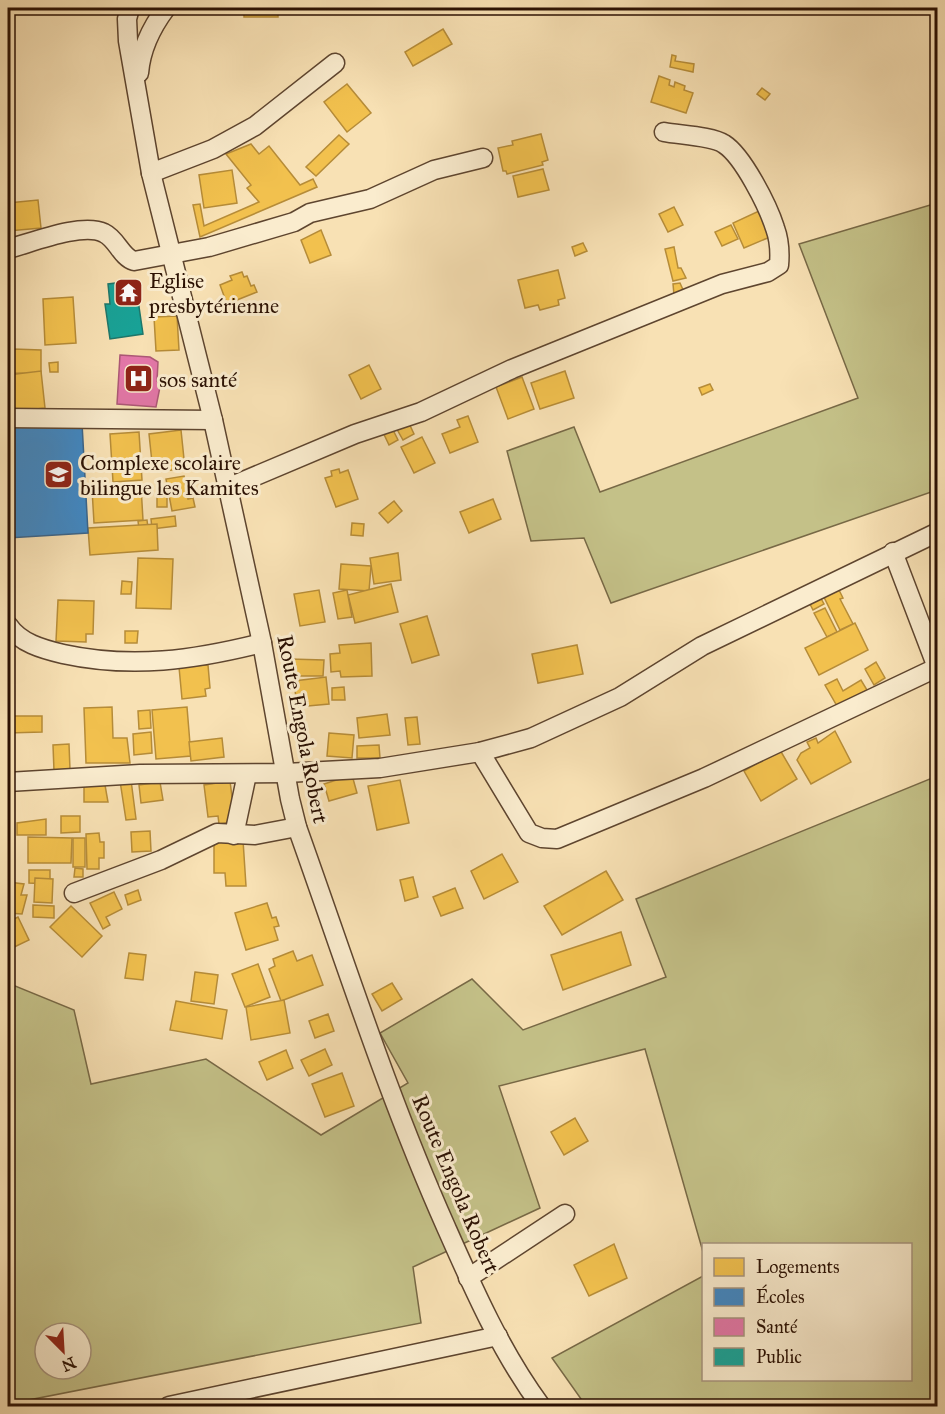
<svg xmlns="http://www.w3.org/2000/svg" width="945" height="1414" viewBox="0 0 945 1414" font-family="'IM FELL Great Primer',serif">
  <rect width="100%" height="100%" fill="#f8e1b4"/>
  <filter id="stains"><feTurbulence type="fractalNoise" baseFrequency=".00333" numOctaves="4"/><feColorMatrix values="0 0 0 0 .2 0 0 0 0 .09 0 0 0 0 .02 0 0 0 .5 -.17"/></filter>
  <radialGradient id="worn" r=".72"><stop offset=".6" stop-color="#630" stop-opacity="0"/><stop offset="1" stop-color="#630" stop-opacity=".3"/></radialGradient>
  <g fill="#c4c188" stroke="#786946" stroke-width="1.5" fill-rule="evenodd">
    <path d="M937,203v287l-326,113 -27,-65 -53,3 -24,-90 67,-24 26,65 258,-94 -59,-154z"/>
    <path d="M937,776v630h-351l-34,-48 151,-82 1,104h206v-136h-206l-1,8 -58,-203 -146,37 41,122 -127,59 8,56 -413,81v-421l66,27 17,74 115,-25 115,76 87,-52 -28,-50 92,-54 51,51 143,-53 -30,-78zM45,1333h36v36h-36z"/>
  </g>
  <g fill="#f2c14e" stroke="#b68c38" stroke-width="1.5">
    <rect x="244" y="8" width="34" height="9"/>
    <path d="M443,29l9,15 -39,22 -8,-14z"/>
    <path d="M672,55l4,1 -1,5 19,3 -1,8 -23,-5z"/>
    <path d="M659,76l11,4 -1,5 5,2 1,-5 10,4 -1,4 9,3 -7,20 -35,-11z"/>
    <path d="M347,84l24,29 -24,19 -23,-30z"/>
    <path d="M762,88l8,6 -5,6 -8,-6z"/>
    <path d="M541,134l7,26 -6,2 1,3 -36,9 -1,-3h-3l-5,-23 15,-3 -1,-4z"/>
    <path d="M339,135l10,9 -33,32 -10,-9z"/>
    <path d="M251,144l8,10 10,-8 31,39 13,-6 4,8 -117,50 -7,-32 7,-1 4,22 55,-24 -12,-14 4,-3 -25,-31z"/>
    <path d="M543,169l6,21 -31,7 -5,-21z"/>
    <path d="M232,170l5,33 -33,5 -5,-33z"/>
    <path d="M38,200l3,28 -33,3v-28z"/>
    <path d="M674,207l9,18 -15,7 -9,-18z"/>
    <path d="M759,211l11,26 -26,11 -11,-25z"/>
    <path d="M731,225l7,14 -16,7 -7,-14z"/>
    <path d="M321,230l10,25 -21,8 -9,-23z"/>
    <path d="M583,243l4,8 -12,5 -3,-9z"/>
    <path d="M674,247l4,21h3l5,10 -13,3 -8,-32z"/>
    <path d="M558,270l7,28 -7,2 1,5 -19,5 -2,-5 -13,3 -7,-28z"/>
    <path d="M242,272l2,5 3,-1 4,10 3,-1 3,7 -30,12 -7,-19 12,-5 -2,-4z"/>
    <path d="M680,283l4,9 -10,3 -1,-11z"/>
    <path d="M73,297l3,46 -31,2 -2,-46z"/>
    <path d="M177,316l2,34 -23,1 -2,-34z"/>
    <path d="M13,349l28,1v24l-29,-1z"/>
    <path d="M58,362v10h-8l-1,-9z"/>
    <path d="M369,365l12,24 -20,10 -12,-24z"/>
    <path d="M41,371l4,37 -35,4 -2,-37z"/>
    <path d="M565,371l9,27 -34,11 -9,-26z"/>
    <path d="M522,377l12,32 -26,10 -12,-32z"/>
    <path d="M710,384l3,6 -11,5 -3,-7z"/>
    <path d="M468,416l10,26 -28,11 -8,-19 18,-7 -3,-7z"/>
    <path d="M406,417l8,17 -11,6 -9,-16z"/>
    <path d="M390,424l8,16 -9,5 -8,-17z"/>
    <path d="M181,430l3,29 -4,1 1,9 -28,3 -4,-38z"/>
    <path d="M139,432l3,48 -29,2 -3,-48z"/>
    <path d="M422,437l13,26 -21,10 -13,-26z"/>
    <path d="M339,469l1,4 8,-3 10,29 -22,8 -11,-29 7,-2 -1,-5z"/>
    <path d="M184,476l4,23 5,-1 2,9 -23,4 -6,-32z"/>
    <path d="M141,486l2,34 -49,3 -2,-34z"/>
    <rect x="157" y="496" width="10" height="11"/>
    <path d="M493,499l8,20 -32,14 -9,-21z"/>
    <path d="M394,501l8,10 -14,12 -9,-10z"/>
    <path d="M175,516l1,10 -24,3 -1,-10z"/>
    <path d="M147,520l1,8 -9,1 -1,-8z"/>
    <path d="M352,523l12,1 -1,12 -12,-1z"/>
    <path d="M157,524l1,26 -68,5 -2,-27z"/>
    <path d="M398,553l3,27 -27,4 -4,-26z"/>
    <path d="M138,558l35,1 -2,50 -35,-1z"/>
    <path d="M341,564l30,2 -2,25 -30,-2z"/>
    <path d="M122,581l10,1 -1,12h-10z"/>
    <path d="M391,584l7,28 -43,11 -7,-28z"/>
    <path d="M837,586l6,12 -3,1 13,25 -13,6 -18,-37z"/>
    <path d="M319,590l6,32 -25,4 -6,-32z"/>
    <path d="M347,590l5,27 -14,2 -5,-26z"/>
    <path d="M819,595l5,9 -11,6 -5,-10z"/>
    <path d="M58,600l36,1 -1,33h-7v8l-30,-1z"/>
    <path d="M825,608l12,24 -10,5 -13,-24z"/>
    <path d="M427,616l12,39 -27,8 -12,-39z"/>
    <path d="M855,623l13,27 -49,25 -14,-27z"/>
    <path d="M125,631h13l-1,12h-12z"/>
    <path d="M371,643l1,33 -31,1 -1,-6 -9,1 -1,-18 10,-1 -1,-8z"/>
    <path d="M577,645l6,29 -45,9 -6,-29z"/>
    <path d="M289,659l35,1 -1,16h-34z"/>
    <path d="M876,662l9,16 -11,7 -9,-16z"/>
    <path d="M208,665l2,23 -5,1 1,7 -24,3 -3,-32z"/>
    <path d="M326,677l3,27 -32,3 -3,-26z"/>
    <path d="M837,679l6,12 18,-11 6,10 -30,16 -12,-21z"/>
    <path d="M344,687l1,13h-13v-12z"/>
    <path d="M112,707l1,31h14l3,25h-44l-2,-55z"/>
    <path d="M187,707l4,49 -35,3 -4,-49z"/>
    <path d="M150,710l1,18 -12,1 -1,-18z"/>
    <path d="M387,714l3,21 -31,3 -2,-20z"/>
    <path d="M8,716h34v16l-34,1z"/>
    <path d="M417,717l3,27 -12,1 -3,-27z"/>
    <path d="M835,731l16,31 -40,22 -14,-24 4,-7 9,-5 -3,-6 9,-4 2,5z"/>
    <path d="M151,732l1,21 -18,2 -1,-21z"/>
    <path d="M329,733l25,2 -2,23 -25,-2z"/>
    <path d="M222,738l2,19 -33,4 -2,-19z"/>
    <path d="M69,744l1,26 -16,1 -1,-26z"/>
    <path d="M379,745l1,13h-23v-12z"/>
    <path d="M780,750l17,29 -36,22 -17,-30z"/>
    <path d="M352,775l5,18 -28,8 -5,-17z"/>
    <path d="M131,780l5,39 -10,1 -6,-39z"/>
    <path d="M400,780l9,43 -32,7 -9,-44z"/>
    <path d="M230,781l4,32 -5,1 1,8 -11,2 -1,-8 -10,1 -4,-32z"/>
    <path d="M160,782l3,18 -22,3 -2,-18z"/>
    <path d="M84,785h21l3,17h-24z"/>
    <path d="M61,816h19v16l-19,1z"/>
    <path d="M46,819v16h-29v-12z"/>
    <path d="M150,831l1,20 -19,1 -1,-20z"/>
    <path d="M99,833l1,9h4v16h-5v11h-12l-1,-35z"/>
    <path d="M28,837l44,1 -1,25h-43z"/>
    <rect x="73" y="838" width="12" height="29"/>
    <path d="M214,840h29l3,46h-20l-1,-13h-11z"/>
    <path d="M502,854l16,28 -34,17 -13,-28z"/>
    <path d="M75,868l8,1v8h-9z"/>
    <path d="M29,870h21v14l-21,-1z"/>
    <path d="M606,871l17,29 -61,35 -18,-29z"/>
    <path d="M413,877l5,20 -13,4 -5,-21z"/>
    <path d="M35,878l18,1 -1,24 -18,-1z"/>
    <path d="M8,882l16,2 -3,11h6l-5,19 -14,-1z"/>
    <path d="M455,888l8,20 -22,8 -8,-19z"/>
    <path d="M138,890l3,10 -13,5 -3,-10z"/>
    <path d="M114,892l8,17 -16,8 4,8 -7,4 -13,-26z"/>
    <path d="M267,903l5,15 4,-1 3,9 -5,1 4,13 -32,10 -11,-37z"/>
    <path d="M33,905l21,1v12l-21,-1z"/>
    <path d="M71,906l31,30 -20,21 -32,-30z"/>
    <path d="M18,917l11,23 -21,10v-28z"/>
    <path d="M621,932l10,33 -68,25 -12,-35z"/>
    <path d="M293,951l4,10 15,-6 11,30 -42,16 -12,-32 6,-3 -2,-7z"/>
    <path d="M129,953l17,2 -3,25 -18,-2z"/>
    <path d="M258,964l12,33 -25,10 -13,-33z"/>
    <path d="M195,972l23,3 -4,29 -23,-3z"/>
    <path d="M392,983l10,16 -20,12 -10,-17z"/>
    <path d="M284,1000l6,33 -39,7 -5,-33z"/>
    <path d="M176,1001l51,9 -5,29 -52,-9z"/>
    <path d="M328,1014l6,17 -19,7 -6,-17z"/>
    <path d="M325,1049l7,16 -23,11 -8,-16z"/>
    <path d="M286,1050l7,18 -26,12 -8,-18z"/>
    <path d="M342,1073l12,33 -29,11 -13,-33z"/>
    <path d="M575,1118l13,23 -24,14 -13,-23z"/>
    <path d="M614,1244l13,34 -38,18 -15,-31z"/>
  </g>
  <path fill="#3f88c5" stroke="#39648b" stroke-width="1.5" d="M82,423l6,110 -80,5v-110z"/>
  <path fill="#e377a8" stroke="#ac5876" stroke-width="1.5" d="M120,355l30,2 8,5 -1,19 4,1 -5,25 -39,-3z"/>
  <path fill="#17a398" stroke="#1d776b" stroke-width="1.5" d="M131,281l3,20 4,-1 5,34 -33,5 -5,-35h5l-2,-20z"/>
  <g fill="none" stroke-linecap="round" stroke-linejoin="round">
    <defs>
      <g id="minor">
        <path d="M130,8l-3,11 1,22 23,132 62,247 49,223 28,156 7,28c48,134 91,270 149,400 27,61 55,125 95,179"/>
        <path d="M139,73c2,-25 12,-45 27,-65"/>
        <path d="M151,173l62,-24 42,-23 80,-63"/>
        <path d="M8,249c23,-6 74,-27 96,-16 13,6 17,24 30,28l75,-14 85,-25 16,-9 60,-14 64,-29 49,-12"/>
        <path d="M8,418l205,2"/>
        <path d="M227,488l128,-54 66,-22 91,-43 210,-85 46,-12 11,-7c1,-11 0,-26 -4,-37 -7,-22 -32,-72 -51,-84 -12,-8 -45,-9 -60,-12"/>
        <path d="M893,552l45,118"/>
        <path d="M8,625c12,18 34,24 55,29 69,15 131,6 199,-11"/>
        <path d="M480,752l49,81 13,5 15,1 147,-61 232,-110"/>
        <path d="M8,782l132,-8 146,-1 94,-5 100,-16 51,-14 89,-41 82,-51 236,-114"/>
        <path d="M234,835l13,-61"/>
        <path d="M74,893l87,-33 56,-27 38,2 42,-8"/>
        <path d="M468,1278l97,-64"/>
        <path d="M169,1406l329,-70"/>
      </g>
    </defs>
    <use href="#minor" stroke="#5e452f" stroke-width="21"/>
    <use href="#minor" stroke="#faecce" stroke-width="18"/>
  </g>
  <defs>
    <symbol id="temple-square" viewBox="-11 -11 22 22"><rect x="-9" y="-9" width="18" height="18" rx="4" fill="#8f2418" stroke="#faecce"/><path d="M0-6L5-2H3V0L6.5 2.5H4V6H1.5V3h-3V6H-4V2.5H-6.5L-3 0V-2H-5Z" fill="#fff"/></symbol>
    <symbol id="hospital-square" viewBox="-11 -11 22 22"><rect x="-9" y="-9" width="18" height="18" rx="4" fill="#8f2418" stroke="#faecce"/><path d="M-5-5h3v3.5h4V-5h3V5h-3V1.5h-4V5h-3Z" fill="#fff"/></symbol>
    <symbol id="school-square" viewBox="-11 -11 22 22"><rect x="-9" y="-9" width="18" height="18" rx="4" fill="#8f2418" stroke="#faecce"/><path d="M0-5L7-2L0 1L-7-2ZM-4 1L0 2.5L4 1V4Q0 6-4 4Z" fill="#fff"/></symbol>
  </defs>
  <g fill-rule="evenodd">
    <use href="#temple-square" x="112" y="276" width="33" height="33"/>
    <use href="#hospital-square" x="122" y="362" width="33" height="33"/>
    <use href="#school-square" x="42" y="458" width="33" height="33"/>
  </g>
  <g text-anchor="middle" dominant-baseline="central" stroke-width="6" stroke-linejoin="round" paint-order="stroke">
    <g font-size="22" fill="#2b1103" stroke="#faecce" text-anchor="start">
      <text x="149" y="280">Eglise<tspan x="149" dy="25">presbytérienne</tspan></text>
      <text x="159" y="379">sos santé</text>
      <text x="80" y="462">Complexe scolaire<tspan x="80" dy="25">bilingue les Kamites</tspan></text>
    </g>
    <g font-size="22" fill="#2b1103" stroke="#faecce">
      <text transform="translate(303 729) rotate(79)">Route Engola Robert</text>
      <text transform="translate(456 1184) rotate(67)">Route Engola Robert</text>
    </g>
  </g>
  <rect width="945" height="1414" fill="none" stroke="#f8e1b4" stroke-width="30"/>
  <rect x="9" y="9" width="927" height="1396" fill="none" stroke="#2b1103" stroke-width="3"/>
  <rect x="15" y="15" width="915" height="1384" fill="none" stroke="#2b1103" stroke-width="1.5"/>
  <rect x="702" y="1243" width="210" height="138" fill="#faecce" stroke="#a7947d" stroke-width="1.5"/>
  <rect x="714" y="1258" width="30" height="18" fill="#f2c14e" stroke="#a7947d" stroke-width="1.5"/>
  <text x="756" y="1273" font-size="18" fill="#2b1103">Logements</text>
  <rect x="714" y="1288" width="30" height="18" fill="#3f88c5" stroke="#a7947d" stroke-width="1.5"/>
  <text x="756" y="1303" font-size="18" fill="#2b1103">Écoles</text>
  <rect x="714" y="1318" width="30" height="18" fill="#e377a8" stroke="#a7947d" stroke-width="1.5"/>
  <text x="756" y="1333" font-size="18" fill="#2b1103">Santé</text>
  <rect x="714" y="1348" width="30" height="18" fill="#17a398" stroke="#a7947d" stroke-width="1.5"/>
  <text x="756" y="1363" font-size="18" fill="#2b1103">Public</text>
  <g transform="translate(63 1351) rotate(156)"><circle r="28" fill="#faecce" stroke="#a7947d" stroke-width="1.5"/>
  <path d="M0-4.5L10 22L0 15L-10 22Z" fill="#8f2418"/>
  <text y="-9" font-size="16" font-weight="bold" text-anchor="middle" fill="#2b1103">N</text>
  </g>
  <rect width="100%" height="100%" filter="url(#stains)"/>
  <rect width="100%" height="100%" fill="url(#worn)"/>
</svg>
